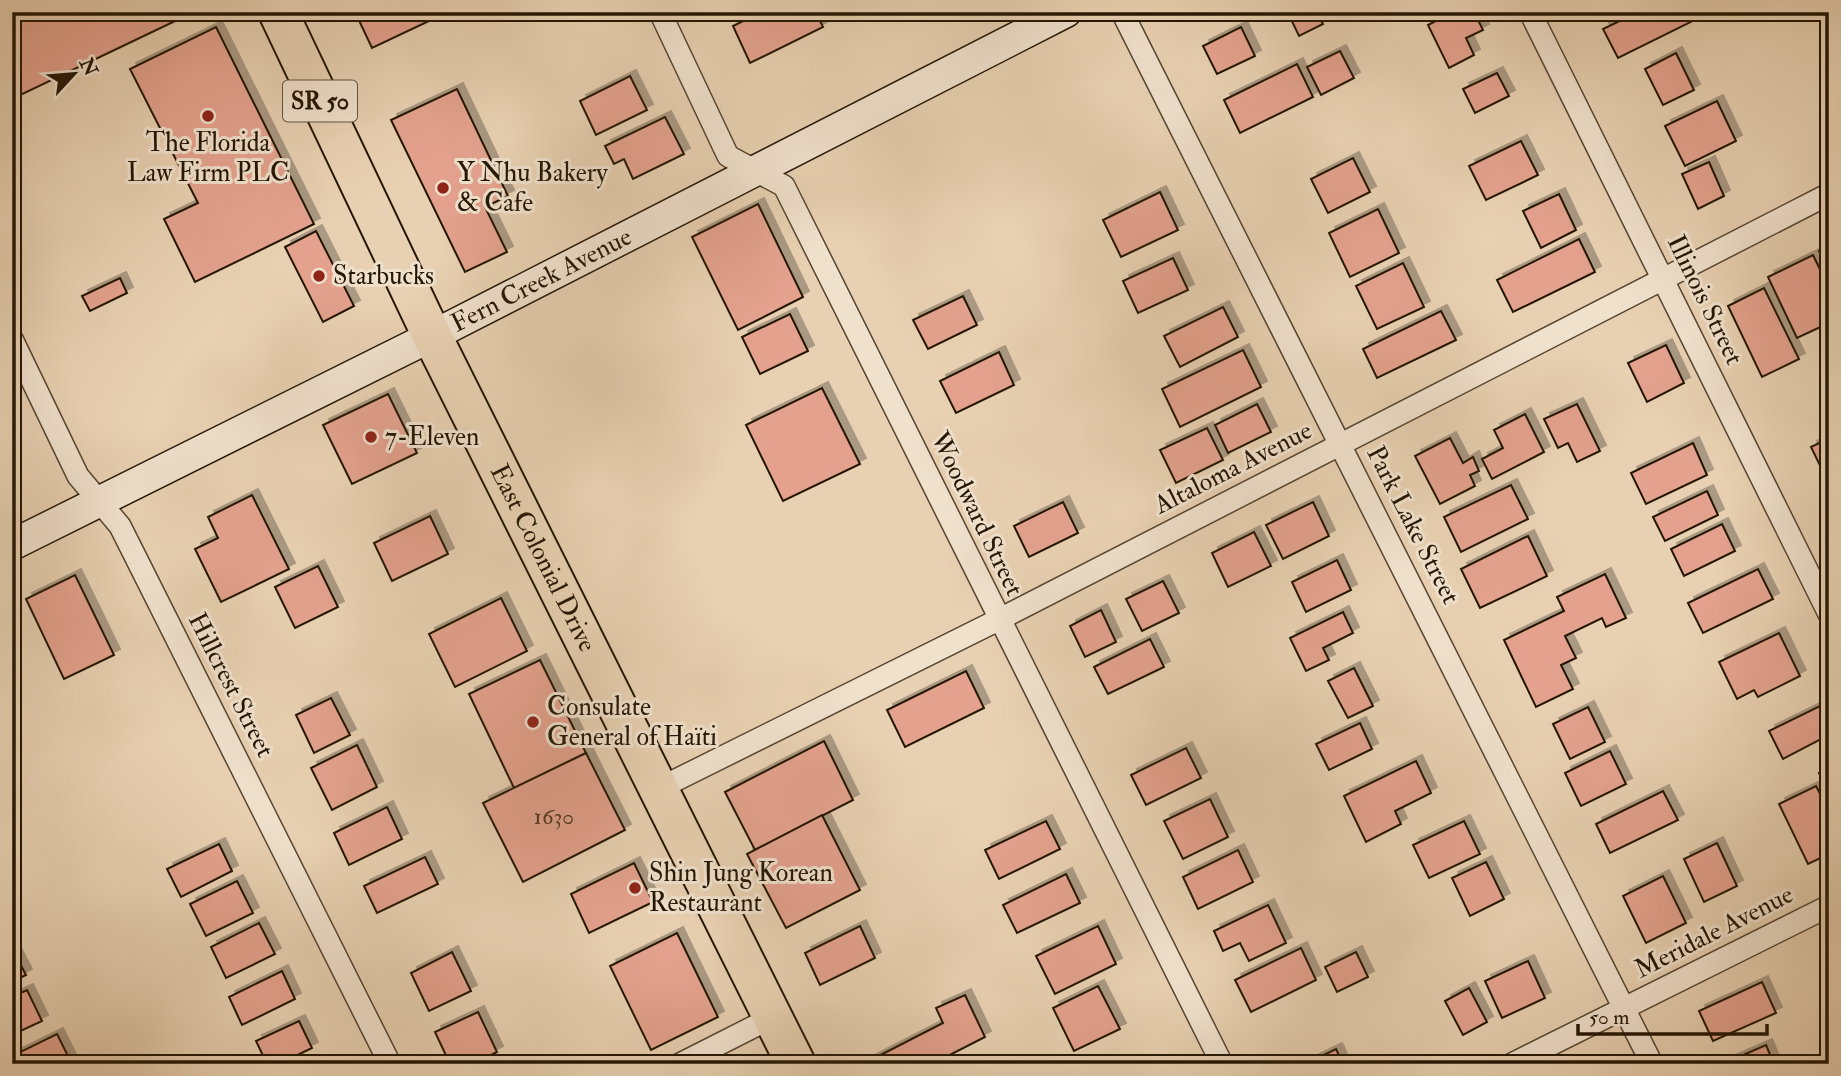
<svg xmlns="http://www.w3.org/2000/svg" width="1841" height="1076" viewBox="0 0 1841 1076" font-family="'IM FELL Double Pica',serif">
  <defs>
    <filter id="shadow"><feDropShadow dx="6" dy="-6" stdDeviation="0" flood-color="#0004"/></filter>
  </defs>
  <rect width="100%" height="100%" fill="#e8d1b2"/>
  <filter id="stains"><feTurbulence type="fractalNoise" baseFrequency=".00286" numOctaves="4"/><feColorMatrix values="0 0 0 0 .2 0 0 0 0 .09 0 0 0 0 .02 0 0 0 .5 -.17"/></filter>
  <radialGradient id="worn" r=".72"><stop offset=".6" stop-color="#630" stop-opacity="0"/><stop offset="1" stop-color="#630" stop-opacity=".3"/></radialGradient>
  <g fill="#e4a28e" stroke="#241604" stroke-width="2" filter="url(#shadow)">
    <path d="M12,12h182l-182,87z"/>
    <path d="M355,12h93l-76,36z"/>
    <path d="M761,12h55l7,15 -73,36 -17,-37z"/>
    <path d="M1317,12l6,12 -24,12 -11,-23z"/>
    <path d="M1453,12h21l9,18 -17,8 8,17 -25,13 -21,-43z"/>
    <path d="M1638,12h71v1l-91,45 -15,-29z"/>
    <path d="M216,27l98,197 -119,58 -31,-63 34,-16 -68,-134z"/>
    <path d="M1241,27l14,29 -38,18 -14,-28z"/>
    <path d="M1340,51l14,27 -33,17 -14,-28z"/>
    <path d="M1676,53l18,37 -31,15 -18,-36z"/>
    <path d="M1297,64l16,33 -73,36 -16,-33z"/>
    <path d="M1497,73l12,23 -34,17 -12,-24z"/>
    <path d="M630,76l17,34 -51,25 -16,-34z"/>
    <path d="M457,89l51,107 -23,11 22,45 -42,20 -74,-152z"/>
    <path d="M1717,101l19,40 -51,25 -20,-40z"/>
    <path d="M665,117l19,37 -51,25 -9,-20 -10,5 -9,-18z"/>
    <path d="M1521,141l17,34 -52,25 -17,-34z"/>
    <path d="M1353,158l17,34 -42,21 -17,-34z"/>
    <path d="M1709,162l15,34 -26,13 -16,-35z"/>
    <path d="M1160,192l18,38 -57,27 -18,-37z"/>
    <path d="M1559,194l17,36 -35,18 -18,-37z"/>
    <path d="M758,204l45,93 -65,33 -46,-93z"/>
    <path d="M1378,209l21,44 -49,24 -21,-44z"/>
    <path d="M316,231l38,75 -31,16 -38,-75z"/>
    <path d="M1579,239l16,33 -82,40 -16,-32z"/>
    <path d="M1829,247v24l-10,-20z"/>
    <path d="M1813,255l16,33v35l-32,15 -29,-61z"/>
    <path d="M1173,258l15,32 -50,23 -15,-32z"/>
    <path d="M1403,263l21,44 -47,22 -21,-43z"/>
    <path d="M120,278l7,15 -37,18 -8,-15z"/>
    <path d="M1764,288l35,71 -37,18 -34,-71z"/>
    <path d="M963,296l14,29 -49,24 -15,-29z"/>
    <path d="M1223,307l15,30 -58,30 -16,-31z"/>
    <path d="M1441,311l15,29 -79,38 -14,-29z"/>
    <path d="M790,314l18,37 -48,23 -18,-37z"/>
    <path d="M1666,345l18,38 -37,19 -19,-39z"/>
    <path d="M1243,350l18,37 -81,40 -18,-38z"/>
    <path d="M999,352l15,33 -58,28 -16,-32z"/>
    <path d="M822,388l38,76 -77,37 -37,-76z"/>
    <path d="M388,394l29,59 -65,31 -29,-59z"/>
    <path d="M1257,404l14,28 -43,21 -13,-28z"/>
    <path d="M1577,404l23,47 -23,11 -9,-19 -10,5 -14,-29z"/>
    <path d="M1525,414l19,38 -52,27 -10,-20 21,-11 -9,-18z"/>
    <path d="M1207,428l16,32 -47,23 -16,-33z"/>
    <path d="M1450,438l13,25 10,-6 6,14 -9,4 5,11 -35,18 -25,-48z"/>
    <path d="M1829,438v46l-18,-37z"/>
    <path d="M1693,443l14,32 -61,29 -15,-31z"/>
    <path d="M1511,485l17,34 -67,33 -17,-35z"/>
    <path d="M1707,491l11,24 -53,26 -12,-24z"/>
    <path d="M252,495l37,74 -68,33 -26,-53 23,-11 -10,-21z"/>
    <path d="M1063,502l15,31 -49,24 -15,-31z"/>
    <path d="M1313,502l16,34 -46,23 -17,-34z"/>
    <path d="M430,516l18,38 -56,27 -18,-38z"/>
    <path d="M1722,524l13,27 -51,25 -13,-27z"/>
    <path d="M1254,532l17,34 -43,21 -16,-34z"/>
    <path d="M1528,536l19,40 -67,32 -19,-39z"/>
    <path d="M1337,560l14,30 -45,22 -14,-30z"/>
    <path d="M318,566l20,41 -43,21 -20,-41z"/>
    <path d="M1758,569l15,30 -70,34 -15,-30z"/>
    <path d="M1605,574l21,44 -20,9 -4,-9 -37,18 11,22 -15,7 12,24 -37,18 -32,-67 60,-29 -7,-14z"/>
    <path d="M75,575l39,80 -50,24 -38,-80z"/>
    <path d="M1163,581l16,32 -37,18 -16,-32z"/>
    <path d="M501,598l26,53 -72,36 -26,-53z"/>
    <path d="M1101,610l15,32 -31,15 -15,-31z"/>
    <path d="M1343,612l10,21 -30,15 6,12 -23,11 -16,-33z"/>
    <path d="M1779,633l21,43 -42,21 -4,-7 -17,9 -18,-37z"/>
    <path d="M1150,639l14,28 -56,27 -14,-27z"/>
    <path d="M540,660l46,93 -72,35 -45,-94z"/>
    <path d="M1354,668l19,38 -25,12 -20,-37z"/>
    <path d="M966,671l18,37 -79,39 -18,-37z"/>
    <path d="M331,698l19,37 -36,18 -18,-38z"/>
    <path d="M1828,702l1,33 -46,24 -14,-28z"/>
    <path d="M1588,707l17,35 -35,17 -17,-35z"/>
    <path d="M1360,723l12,26 -43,21 -13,-26z"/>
    <path d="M824,741l29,59 -98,50 -30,-58z"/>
    <path d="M357,745l20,42 -45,23 -21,-42z"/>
    <path d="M1186,748l15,30 -55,27 -15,-30z"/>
    <path d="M1610,751l16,33 -45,22 -16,-33z"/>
    <path d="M586,753l39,77 -102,52 -40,-79z"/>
    <path d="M1416,761l15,32 -36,18 6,13 -35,18 -22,-46z"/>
    <path d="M1829,769v24l-10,-20z"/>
    <path d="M1816,786l13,25v43l-21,10 -29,-60z"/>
    <path d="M1663,791l15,29 -68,33 -14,-29z"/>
    <path d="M1210,799l18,38 -45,22 -19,-38z"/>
    <path d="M387,807l15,32 -53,26 -15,-32z"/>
    <path d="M822,815l38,75 -74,38 -39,-74z"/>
    <path d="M1046,821l14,28 -61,30 -14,-29z"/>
    <path d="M1464,821l16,33 -51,24 -16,-33z"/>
    <path d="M1717,843l20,43 -33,16 -20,-43z"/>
    <path d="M219,844l13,27 -51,26 -14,-28z"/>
    <path d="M1238,850l15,32 -55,27 -15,-32z"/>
    <path d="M425,857l13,27 -61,29 -13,-27z"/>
    <path d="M1486,862l18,37 -34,17 -18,-38z"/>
    <path d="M634,863l19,39 -64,31 -18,-39z"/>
    <path d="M1066,874l14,29 -63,30 -14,-28z"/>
    <path d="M1663,876l23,47 -40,20 -23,-47z"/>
    <path d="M237,881l16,32 -47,23 -16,-32z"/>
    <path d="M1268,905l18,38 -37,18 -9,-18 -17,8 -9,-20z"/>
    <path d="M259,923l16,31 -49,24 -15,-31z"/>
    <path d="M860,926l15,32 -55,27 -15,-32z"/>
    <path d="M1098,926l18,38 -61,30 -19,-38z"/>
    <path d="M677,933l41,84 -67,33 -41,-84z"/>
    <path d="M12,948l14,27 -14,7z"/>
    <path d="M1301,948l15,32 -65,32 -16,-32z"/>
    <path d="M452,952l19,39 -42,20 -18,-38z"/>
    <path d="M1356,952l12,25 -31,15 -12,-25z"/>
    <path d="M1528,961l17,37 -43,20 -17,-37z"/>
    <path d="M282,971l13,28 -53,26 -13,-28z"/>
    <path d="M1762,982l14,31 -63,28 -14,-30z"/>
    <path d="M1098,986l22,43 -46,22 -21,-43z"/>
    <path d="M1469,988l18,34 -24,13 -18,-34z"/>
    <path d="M27,990l15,31 -30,14v-38z"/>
    <path d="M965,995l20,42 -53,27h-69l80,-41 -7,-15z"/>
    <path d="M478,1012l19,40 -24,12h-23l-15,-32z"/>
    <path d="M299,1021l13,27 -33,16h-12l-11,-23z"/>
    <path d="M57,1034l15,30h-60v-8z"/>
    <path d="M1766,1045l8,19h-47v-2z"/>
    <path d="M1336,1049l7,15h-38z"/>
  </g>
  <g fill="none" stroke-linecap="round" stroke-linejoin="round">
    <defs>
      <g id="street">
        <path d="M660,12l68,144 56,30 438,878"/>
        <path d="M1122,12l530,1052"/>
        <path d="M1530,12l299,602"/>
        <path d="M12,339l66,137 42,50 270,538"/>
        <path d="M660,788l338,-168 831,-426"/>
        <path d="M680,1064l93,-47"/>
        <path d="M1512,1064l317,-158"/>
      </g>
      <g id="secondary">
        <path id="s1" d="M12,545l420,-209 634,-324"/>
      </g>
      <g id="highway">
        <path id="s2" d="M278,12l154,324 364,728"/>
      </g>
    </defs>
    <use href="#street" stroke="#554530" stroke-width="24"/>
    <use href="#secondary" stroke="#241604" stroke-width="33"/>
    <use href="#highway" stroke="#241604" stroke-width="42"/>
    <use href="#street" stroke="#f0e1cd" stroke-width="21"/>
    <use href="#secondary" stroke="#f0e1cd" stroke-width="30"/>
    <use href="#highway" stroke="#e8d1b2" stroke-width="38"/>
  </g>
  <g fill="#8f2418" stroke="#f0e1cd" stroke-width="2.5">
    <circle cx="208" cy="116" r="7"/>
    <circle cx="443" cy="188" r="7"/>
    <circle cx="319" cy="276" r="7"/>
    <circle cx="371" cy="437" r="7"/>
    <circle cx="533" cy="722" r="7"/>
    <circle cx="635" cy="888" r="7"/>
  </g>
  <g text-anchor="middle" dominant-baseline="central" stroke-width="6" stroke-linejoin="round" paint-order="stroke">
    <g font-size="23" fill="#543926">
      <text x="554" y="816">1630</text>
    </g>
    <rect fill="#f0e1cd" stroke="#615340" stroke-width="2" x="283" y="80.5" width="74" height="41" rx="5"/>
    <g font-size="24" font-weight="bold" fill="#241604">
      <text x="320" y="101">SR 50</text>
    </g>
    <g font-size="26" fill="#241604" stroke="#f0e1cd" text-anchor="start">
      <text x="208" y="143" text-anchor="middle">The Florida<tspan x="208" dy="30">Law Firm PLC</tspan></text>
      <text x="457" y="173">Y Nhu Bakery<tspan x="457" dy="30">&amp; Cafe</tspan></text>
      <text x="333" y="276">Starbucks</text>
      <text x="385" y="437">7-Eleven</text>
      <text x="547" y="707">Consulate<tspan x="547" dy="30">General of Haïti</tspan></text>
      <text x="649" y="873">Shin Jung Korean<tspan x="649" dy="30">Restaurant</tspan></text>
    </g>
    <g font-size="26" fill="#241604" stroke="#f0e1cd">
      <text stroke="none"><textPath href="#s1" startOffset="592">Fern Creek Avenue</textPath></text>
      <text transform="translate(1705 300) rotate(64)">Illinois Street</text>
      <text transform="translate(1233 468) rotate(-27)">Altaloma Avenue</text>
      <text transform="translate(977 514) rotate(64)">Woodward Street</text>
      <text transform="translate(1413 525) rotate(63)">Park Lake Street</text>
      <text stroke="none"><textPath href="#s2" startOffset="607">East Colonial Drive</textPath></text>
      <text transform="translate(231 685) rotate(63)">Hillcrest Street</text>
      <text transform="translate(1714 932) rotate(-27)">Meridale Avenue</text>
    </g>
  </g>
  <rect width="1841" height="1076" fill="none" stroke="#e8d1b2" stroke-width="42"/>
  <rect x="14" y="14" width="1813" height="1048" fill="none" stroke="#241604" stroke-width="3.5"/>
  <rect x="21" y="21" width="1799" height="1034" fill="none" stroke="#241604" stroke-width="2"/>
  <g transform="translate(74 74) rotate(64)" stroke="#f0e1cd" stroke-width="5" paint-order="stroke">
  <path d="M0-5L12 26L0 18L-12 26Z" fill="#241604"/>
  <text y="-10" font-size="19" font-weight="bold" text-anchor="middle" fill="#241604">N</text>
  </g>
  <path d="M1578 1024v10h189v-10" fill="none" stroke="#241604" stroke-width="3.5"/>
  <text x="1589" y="1024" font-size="21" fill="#241604" stroke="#f0e1cd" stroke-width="5" paint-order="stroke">50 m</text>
  <rect width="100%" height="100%" filter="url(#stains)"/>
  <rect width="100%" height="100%" fill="url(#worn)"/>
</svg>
